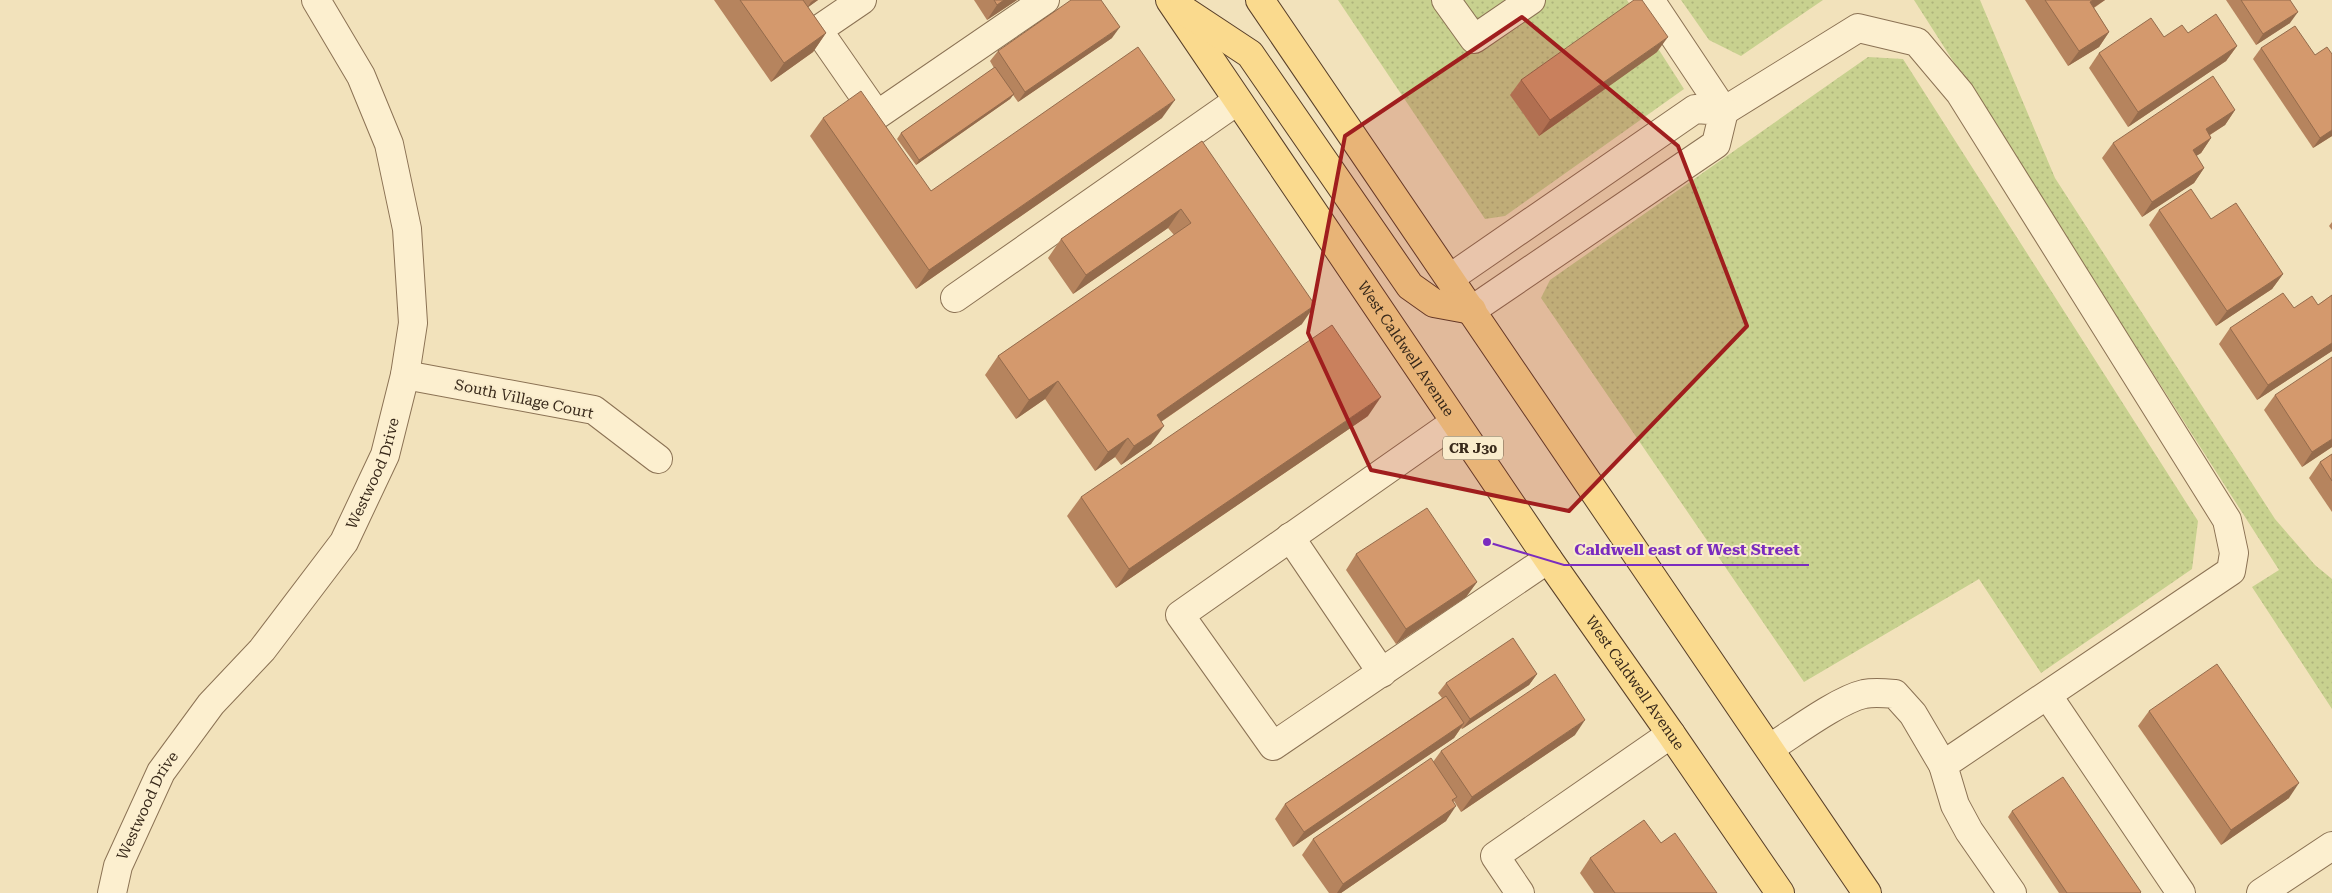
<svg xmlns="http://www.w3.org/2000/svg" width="2332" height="893" viewBox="0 0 2332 893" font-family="'Roboto Serif',serif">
  <defs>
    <pattern id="green-dots" width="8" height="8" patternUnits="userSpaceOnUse" patternTransform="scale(1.25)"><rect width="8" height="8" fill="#c8d18f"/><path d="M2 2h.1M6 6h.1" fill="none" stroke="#adb37b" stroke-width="1.8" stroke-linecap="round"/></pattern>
  </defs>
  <rect width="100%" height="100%" fill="#f2e2bb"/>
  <g fill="url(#green-dots)">
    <path d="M1338,0h289l57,89 -179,127 -20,3z"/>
    <path d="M1681,0h142l-82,56 -32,-16z"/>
    <path d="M1914,0h66l75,178 220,341 40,46 17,14v130l-80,-122 27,-17z"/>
    <path d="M1868,57l35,2 295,462 -6,48 -151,104 -62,-94 -175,103 -263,-384 9,-18z"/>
  </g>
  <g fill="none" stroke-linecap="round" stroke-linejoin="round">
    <defs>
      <g id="minor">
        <path d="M862,0l-44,30 59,85 168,-115"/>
        <path d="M1446,0l28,39 57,-39"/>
        <path d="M1650,0l74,111 134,-83 59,14 43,51 267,427 7,33 -3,18 -288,194 12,40 14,26 43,62"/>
        <path d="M1450,278l245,-169 29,2 -8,33 -244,166"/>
        <path d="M955,298l282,-197"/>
        <path d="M405,375l189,35 64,49"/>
        <path d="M1455,422l-275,193 93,131 275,-187"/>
        <path d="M1290,537l92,136"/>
        <path d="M2048,696l133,197"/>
        <path d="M1770,748c24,-15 68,-48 94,-54 10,-2 20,-1 31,0l18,20 30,51"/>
        <path id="s1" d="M112,893l6,-27 43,-94 50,-68 51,-54 82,-108 41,-87 20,-80 8,-52 -6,-94 -18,-85 -28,-68 -45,-76"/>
        <path d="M1520,893l-25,-37 176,-122"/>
        <path d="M2261,893l71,-47"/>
      </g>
      <g id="major">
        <path id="s2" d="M1170,0l378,559 123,175 109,159"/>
        <path d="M1260,0l607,893"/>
        <path d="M1182,9l68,45 160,232 24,17 38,7"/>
      </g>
    </defs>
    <use href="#minor" stroke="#8b7254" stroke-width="30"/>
    <use href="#major" stroke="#583f29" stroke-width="30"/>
    <use href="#minor" stroke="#fcefcf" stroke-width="28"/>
    <use href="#major" stroke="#fada8e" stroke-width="28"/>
  </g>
  <g fill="#b6845e">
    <path d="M714,0h104l-10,7 18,26 -13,19 -42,30z"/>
    <path d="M974,0h43l-30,20z"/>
    <path d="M2025,0h80l-11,8 15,24 -10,15 -31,19z"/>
    <path d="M2226,0h64v23l-34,22z"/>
    <path d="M2188,33l49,13 -11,15 -98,66 -39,-59 10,-15 65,-16z"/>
    <path d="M1112,38l-94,64 -5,-7 -3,4 -94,66 -19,-26 4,-6 93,-65 -4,-7 8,-10z"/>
    <path d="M2261,48l71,88 -19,12 -60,-89z"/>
    <path d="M1657,52l-118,84 -29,-41 11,-15z"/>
    <path d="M2235,110l-10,15 -15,10 1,3 -10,15 -5,3 8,12 -10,15 -52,34 -40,-59 11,-15z"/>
    <path d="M823,118l108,73 231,-73 -246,171 -106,-153z"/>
    <path d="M1202,141l100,183 -141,98 -10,22 -30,21 -6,-8 -20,14 -50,-72 -29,20 -31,-44 13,-19 176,-121 -6,-7 -95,66 -25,-36 13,-19z"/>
    <path d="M2159,210l52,9 72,55 -11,15 -56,37 -67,-101z"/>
    <path d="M2332,222v8l-3,-4z"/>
    <path d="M2332,295v56l-75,49 -38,-56 11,-16 88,-23z"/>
    <path d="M2275,395l57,52 -30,20 -38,-57z"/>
    <path d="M1368,416l-252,172 -49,-72 14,-19z"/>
    <path d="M2332,454v58l-23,-34 11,-16z"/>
    <path d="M1356,554l121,28 -11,15 -70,47 -50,-74z"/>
    <path d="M1537,674l-8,11 -67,44 -1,-1 -7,10 -161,109 -18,-28 10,-15 157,-106 -4,-5 8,-10z"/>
    <path d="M2149,711l140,87 -68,47 -83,-119z"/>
    <path d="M1575,735l-114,77 -7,-11 -8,20 -105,72h-12l-27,-38 11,-16 120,-77 8,-11z"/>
    <path d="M2012,811l129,82h-82l-51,-76z"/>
    <path d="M1661,843l56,50h-123l-14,-20 10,-15z"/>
  </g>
  <g fill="#946b4c">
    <path d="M814,0h4l-11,8 4,-6z"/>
    <path d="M1004,0h13l-30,20 10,-15z"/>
    <path d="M2093,0h12l-26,17 11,-15z"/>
    <path d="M2298,12l-8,11 -34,22 7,-11z"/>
    <path d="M1120,27l-8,11 -94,64 7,-10z"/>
    <path d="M2109,32l-10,15 -31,19 11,-15z"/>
    <path d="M826,33l-13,19 -42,30 13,-19z"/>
    <path d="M1668,37l-11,15 -118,84 11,-16z"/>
    <path d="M2237,46l-11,15 -98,66 10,-15z"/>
    <path d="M1014,94l-4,5 -94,66 3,-5z"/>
    <path d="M1175,100l-13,18 -246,171 13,-19z"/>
    <path d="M2235,110l-10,15 -30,19 11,-15z"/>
    <path d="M2332,130v6l-19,12 7,-10z"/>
    <path d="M2211,138l-10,15 -19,12 11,-15z"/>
    <path d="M2204,168l-10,15 -52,34 10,-15z"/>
    <path d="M1181,209l-13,19 -95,66 13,-19z"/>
    <path d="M2283,274l-11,15 -56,37 11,-15z"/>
    <path d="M1315,305l-13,19 -159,110 14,-19z"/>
    <path d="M2332,343v8l-75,49 11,-15z"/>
    <path d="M1058,381l-13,18 -29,20 13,-19z"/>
    <path d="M1381,397l-13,19 -252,172 13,-19z"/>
    <path d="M1164,426l-13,18 -30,21 13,-19z"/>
    <path d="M1128,438l-13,19 -20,14 13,-19z"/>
    <path d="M2332,439v8l-30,20 10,-15z"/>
    <path d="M1477,582l-11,15 -70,47 10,-15z"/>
    <path d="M1537,674l-8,11 -67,44 8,-10z"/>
    <path d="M1585,720l-10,15 -114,77 11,-15z"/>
    <path d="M1464,723l-10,15 -161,109 11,-15z"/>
    <path d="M2299,783l-10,15 -68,47 10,-15z"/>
    <path d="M1456,806l-10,15 -105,72h-4l6,-9z"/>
  </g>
  <g fill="#d4996d" stroke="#946b4c">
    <path d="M740,0h63l23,33 -42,30z"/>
    <path d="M994,0h10l-7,5z"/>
    <path d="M1071,0h30l19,27 -95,65 -27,-41z"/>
    <path d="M1634,0h8l26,37 -118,83 -29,-40z"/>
    <path d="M2045,0h48l-3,2 19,30 -30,19z"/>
    <path d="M2241,0h49l8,12 -35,22z"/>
    <path d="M2216,14l21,32 -99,66 -39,-59 52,-35 13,19 18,-12 6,8z"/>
    <path d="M2295,26l20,29 12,-8 5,7v76l-12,8 -59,-90z"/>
    <path d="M1138,47l37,53 -246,170 -106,-152 38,-27 70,100z"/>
    <path d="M995,67l19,27 -95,66 -18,-27z"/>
    <path d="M2213,76l22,34 -29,19 5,9 -18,12 11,18 -52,34 -39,-59z"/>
    <path d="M1202,141l113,164 -158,110 7,11 -30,20 -6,-8 -20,14 -50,-71 -29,19 -31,-44 193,-133 -10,-14 -95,66 -25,-36z"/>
    <path d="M2191,189l20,30 25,-16 47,71 -56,37 -68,-101z"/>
    <path d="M2283,293l11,15 18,-12 6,9 14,-10v48l-64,42 -38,-57z"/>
    <path d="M1332,325l49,72 -252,172 -48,-72z"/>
    <path d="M2332,357v82l-20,13 -37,-57z"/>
    <path d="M2332,454v27l-12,-19z"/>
    <path d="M1427,508l50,74 -71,47 -50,-75z"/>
    <path d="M1513,638l24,36 -67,45 -24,-36z"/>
    <path d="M2217,664l82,119 -68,47 -82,-119z"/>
    <path d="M1555,674l30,46 -113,77 -31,-46z"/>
    <path d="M1446,696l18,27 -160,109 -19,-28z"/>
    <path d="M1431,758l26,39 -5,3 4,6 -113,78 -30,-45z"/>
    <path d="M2063,777l78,115 -1,1h-73l-55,-82z"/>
    <path d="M1644,820l17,23 14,-10 42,60h-102l-25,-35z"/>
  </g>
  <path fill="#a01e1e" fill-opacity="0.2" stroke="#a01e1e" stroke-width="4" stroke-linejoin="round" d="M1522,17l156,129 69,180 -178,185 -198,-41 -63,-137 37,-197z"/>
  <g text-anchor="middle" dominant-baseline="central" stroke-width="4" stroke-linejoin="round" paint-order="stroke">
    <rect fill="#f9eccc" stroke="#72644f" stroke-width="1" x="1443" y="436.5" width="60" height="23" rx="4"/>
    <g font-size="14" font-weight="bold" fill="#38291a">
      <text x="1473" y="448">CR J30</text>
    </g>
    <g font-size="15" fill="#38291a" stroke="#f9eccc">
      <text stroke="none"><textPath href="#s2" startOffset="421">West Caldwell Avenue</textPath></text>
      <text transform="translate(524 399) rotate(12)">South Village Court</text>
      <text stroke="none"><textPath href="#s1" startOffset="500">Westwood Drive</textPath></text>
      <text stroke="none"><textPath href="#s2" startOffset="826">West Caldwell Avenue</textPath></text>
      <text stroke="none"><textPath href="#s1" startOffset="95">Westwood Drive</textPath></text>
    </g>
  </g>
  <path fill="none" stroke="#7b2cbf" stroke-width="2" d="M1487 542L1564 565H1809"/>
  <circle fill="#7b2cbf" stroke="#f9eccc" stroke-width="2" cx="1487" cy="542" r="5"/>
  <g font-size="16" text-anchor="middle" font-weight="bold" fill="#7b2cbf" stroke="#f9eccc" stroke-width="4" stroke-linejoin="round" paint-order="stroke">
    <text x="1687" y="555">Caldwell east of West Street</text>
  </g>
</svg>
